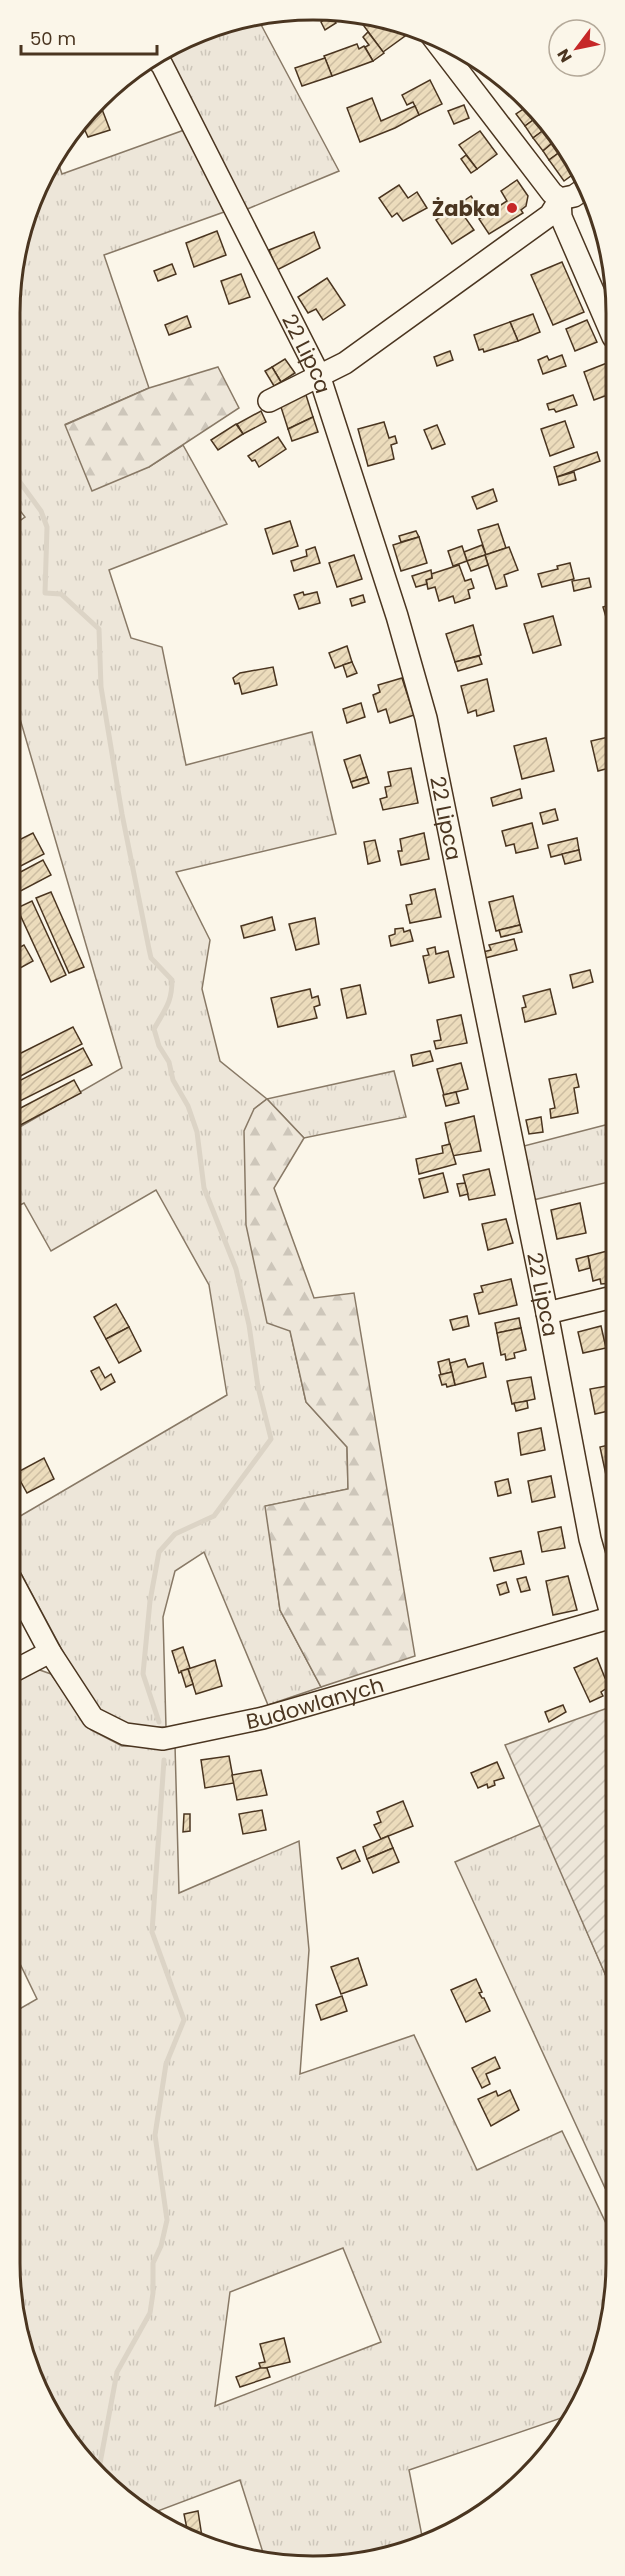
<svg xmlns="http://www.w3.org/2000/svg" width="625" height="2576" viewBox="0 0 625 2576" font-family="Poppins,sans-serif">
  <defs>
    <pattern id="grass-tufts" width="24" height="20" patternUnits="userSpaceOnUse" patternTransform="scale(1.5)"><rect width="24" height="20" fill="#ede6d9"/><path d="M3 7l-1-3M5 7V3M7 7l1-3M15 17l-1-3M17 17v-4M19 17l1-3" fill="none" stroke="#cdc6ba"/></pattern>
    <pattern id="forest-firs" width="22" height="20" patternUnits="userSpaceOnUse" patternTransform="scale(1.5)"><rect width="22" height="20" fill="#ede6d9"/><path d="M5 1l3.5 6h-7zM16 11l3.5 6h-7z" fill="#cdc6ba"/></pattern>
    <pattern id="garden-furrows" width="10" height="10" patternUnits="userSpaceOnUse" patternTransform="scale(1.5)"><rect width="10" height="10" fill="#ede6d9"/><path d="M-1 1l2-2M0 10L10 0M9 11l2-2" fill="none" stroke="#cdc6ba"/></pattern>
    <pattern id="building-hatch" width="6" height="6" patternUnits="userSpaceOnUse" patternTransform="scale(1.5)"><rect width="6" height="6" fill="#ecdcbc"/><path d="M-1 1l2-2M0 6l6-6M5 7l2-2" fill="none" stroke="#ccbda1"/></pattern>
  </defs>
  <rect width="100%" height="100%" fill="#fbf6e9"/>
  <g fill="url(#grass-tufts)" stroke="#887966" stroke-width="1.5" fill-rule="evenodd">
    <path d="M258,19l81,152 -94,39 -80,-156z"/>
    <path d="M187,129l37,83 -120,43 45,133 -83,36 83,43 34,-22 44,79 -118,46 22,68 31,9 24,118 126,-33 24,102 -160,38 34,68 -8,49 18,72 47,38 127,-28 12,46 -102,21 -37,-39 -13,10 36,221 16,72 41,45 1,42 -82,17 14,104 41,77 -53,18 -64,-153 -29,19 -12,46 3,110 -31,1 -33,-16 -27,-38 -65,-121v-31l217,-127 -18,-110 -53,-95 -105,61 -27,-48 -14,7 1,-78 111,-64 -111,-380v-161l14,-10 -14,-18 1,-226 38,-113 5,-6 7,20z"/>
    <path d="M613,1123v58l-80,19 -13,-53z"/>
    <path d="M34,1668l17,6 40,56 31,16 53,-1 4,148 120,-52 10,109 -9,124 114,-39 63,135 85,-39 51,107v65l-37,110 -167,57 14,71 -32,16 -99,9 -27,-7 -25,-79 -90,34 -65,-50 -53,-85 -23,-116v-248l28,-16 -28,-58 1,-261zM343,2248l38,94 -166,64 15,-114z"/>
    <path d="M541,1825l72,167v192l-8,4 -150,-326z"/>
  </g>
  <g fill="url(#forest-firs)" stroke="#887966" stroke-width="1.5">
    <path d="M218,367l21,41 -90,59 -57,24 -27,-66 84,-37z"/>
    <path d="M267,1099l37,39 -30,50 40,110 40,-5 61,363 -94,31 -41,-77 -15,-104 83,-17 -1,-42 -41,-45 -16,-71 -23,-8 -21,-98 -2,-94 10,-22z"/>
  </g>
  <path fill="url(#garden-furrows)" stroke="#887966" stroke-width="1.5" d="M613,1706v286l-108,-247z"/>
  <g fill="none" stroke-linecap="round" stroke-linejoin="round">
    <g stroke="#dcd4c6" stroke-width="5">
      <path d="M11,470l30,41 6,16 -2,66 16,1 38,35 2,58 21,127 27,135 2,9 21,22c0,23 -7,29 -18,49l5,17 10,16 4,18 15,26 9,26 7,56 32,81 13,56 9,62 13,52 -57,77 -39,18 -16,18 -9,49 -7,73 16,48"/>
      <path d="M98,2474l19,-102 33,-59 3,-20v-30l8,-17 6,-26 -12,-85 11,-71 18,-44 -32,-88 12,-172"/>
    </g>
  </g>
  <g fill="url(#building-hatch)" stroke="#4a3520" stroke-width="1.5">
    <path d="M331,15l5,8 -11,7 -4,-8z"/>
    <path d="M369,17l28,8 8,11 -22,16 -22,-30z"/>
    <path d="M249,18v1l-50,19 35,-19z"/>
    <path d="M368,32l16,21 -11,8 -8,-14 4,-2 -6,-8z"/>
    <path d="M357,44l2,5 5,-3 9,15 -41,15 -8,-20z"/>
    <path d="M325,58l7,18 -30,10 -7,-18z"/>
    <path d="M430,80l12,24 -23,11 -6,-13 -6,3 -5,-10z"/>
    <path d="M372,98l9,23 34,-15 4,9 -24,13 -35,14 -13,-34z"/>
    <path d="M100,104l10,26 -22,7 -6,-13z"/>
    <path d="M531,104l9,11 -15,11 -9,-12z"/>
    <path d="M464,105l5,13 -15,6 -6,-13z"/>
    <path d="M540,115l8,12 -15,11 -8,-12z"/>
    <path d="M548,127l9,12 -14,12 -10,-13z"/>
    <path d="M480,131l17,23 -20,15 -18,-24z"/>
    <path d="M557,139l7,10 -15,11 -6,-9z"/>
    <path d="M564,149l15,21 -15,11 -15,-21z"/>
    <path d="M466,155l11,14 -6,4 -10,-14z"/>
    <path d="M517,180l11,16 -2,10 -5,4 2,3 -34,21 -10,-15 28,-18 -6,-10z"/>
    <path d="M399,185l9,13 9,-6 10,16 -24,13 -6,-8 -5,4 -13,-19z"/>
    <path d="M471,196l7,11 -14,9 10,14 -22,14 -16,-24z"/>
    <path d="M217,231l9,24 -32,12 -8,-24z"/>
    <path d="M314,232l6,16 -43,22 -8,-20z"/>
    <path d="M562,262l22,50 -31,13 -22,-50z"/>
    <path d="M172,264l4,10 -18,7 -4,-10z"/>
    <path d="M241,274l9,23 -21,7 -8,-23z"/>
    <path d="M327,278l18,27 -22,15 -7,-11 -8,4 -10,-16z"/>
    <path d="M533,314l7,18 -22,9 -8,-19z"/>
    <path d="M187,316l4,11 -22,8 -4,-10z"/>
    <path d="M587,320l10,22 -22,9 -9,-22z"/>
    <path d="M510,322l8,19 -34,11 -1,-3 -4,1 -5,-15z"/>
    <path d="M450,351l3,9 -16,6 -3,-9z"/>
    <path d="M562,355l4,11 -23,8 -5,-14 9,-4 2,4z"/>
    <path d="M285,359l10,14 -14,9 -9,-15z"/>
    <path d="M607,363l6,16v14l-19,7 -10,-28z"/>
    <path d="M272,367l9,15 -7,4 -9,-15z"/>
    <path d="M306,395l7,22 -25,12 -8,-25z"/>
    <path d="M573,395l4,10 -21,7 -2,-3 -5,1 -2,-6z"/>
    <path d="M261,411l5,11 -23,12 -6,-10z"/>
    <path d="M313,417l5,15 -26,9 -4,-12z"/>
    <path d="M565,421l9,26 -24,9 -9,-27z"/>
    <path d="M384,422l5,16 6,-2 2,7 -6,2 3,14 -26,7 -10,-37z"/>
    <path d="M236,424l7,10 -25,16 -7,-10z"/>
    <path d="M437,425l8,19 -13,5 -8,-19z"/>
    <path d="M278,437l8,12 -27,18 -4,-7 -3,1 -4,-5z"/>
    <path d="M597,452l3,9 -43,16 -3,-10z"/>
    <path d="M574,472l2,8 -17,5 -2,-8z"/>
    <path d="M493,489l4,12 -20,8 -5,-12z"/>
    <path d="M290,521l8,25 -25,8 -8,-25z"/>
    <path d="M498,524l8,24 -20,7 -8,-25z"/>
    <path d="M416,531l3,6 -18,5 -2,-6z"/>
    <path d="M419,537l8,26 -26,8 -8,-26z"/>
    <path d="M482,545l4,10 -19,6 -3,-9z"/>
    <path d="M462,546l5,15 -14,5 -5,-15z"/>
    <path d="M315,547l5,16 -26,8 -3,-10 16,-5 -1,-6z"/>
    <path d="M509,547l9,23 -14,5 3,11 -11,3 -11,-34z"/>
    <path d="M354,555l8,24 -25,8 -8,-24z"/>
    <path d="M485,555l3,10 -17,6 -4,-10z"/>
    <path d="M570,563l4,16 -32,8 -4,-13 20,-5 -1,-3z"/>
    <path d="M459,565l6,16 6,-2 3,9 -6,2 2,8 -15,5 -2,-7 -14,5 -4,-14 -7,2 -2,-9 6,-2 -1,-4z"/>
    <path d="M431,570l1,8 -6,2 1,4 -11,3 -4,-11z"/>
    <path d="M589,578l2,9 -17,4 -2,-10z"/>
    <path d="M303,592l1,3 13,-3 3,11 -21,6 -5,-14z"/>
    <path d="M363,595l2,7 -13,4 -2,-7z"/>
    <path d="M613,604v11l-7,2 -3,-10z"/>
    <path d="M553,616l8,29 -28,8 -9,-29z"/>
    <path d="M473,625l8,30 -26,7 -9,-28z"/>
    <path d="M347,646l5,16 -17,6 -6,-15z"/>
    <path d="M479,656l3,8 -24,7 -3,-9z"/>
    <path d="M352,662l5,11 -10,4 -4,-12z"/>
    <path d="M273,667l4,18 -35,9 -3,-11 -4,1 -2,-6 7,-5z"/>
    <path d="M402,678l12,37 -24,8 -4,-14 -8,3 -5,-17 7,-3 -2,-7z"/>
    <path d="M487,679l7,32 -17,5 -1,-6 -8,3 -7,-27z"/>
    <path d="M361,703l4,14 -18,6 -4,-14z"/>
    <path d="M613,736v31l-15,4 -7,-30z"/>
    <path d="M546,738l8,33 -32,8 -8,-33z"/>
    <path d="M360,755l7,22 -16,5 -7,-22z"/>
    <path d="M411,768l7,35 -35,7 -3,-11 7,-2 -2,-10 6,-1 -3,-14z"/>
    <path d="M367,777l2,6 -16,5 -2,-6z"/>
    <path d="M520,789l2,9 -29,8 -2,-8z"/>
    <path d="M555,809l3,11 -15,4 -3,-11z"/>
    <path d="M532,823l6,25 -22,5 -2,-9 -8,2 -4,-15z"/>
    <path d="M33,833l11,21 -33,17v-27z"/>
    <path d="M424,833l5,26 -28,6 -3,-14h4l-2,-12z"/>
    <path d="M577,838l2,12 -28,7 -3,-12z"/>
    <path d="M375,840l5,21 -12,3 -4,-22z"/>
    <path d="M579,850l2,10 -16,4 -3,-10z"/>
    <path d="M43,860l8,15 -40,21v-19z"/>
    <path d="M435,889l6,28 -31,6 -4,-18 6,-1 -2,-9z"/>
    <path d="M51,892l33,75 -15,6 -33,-75z"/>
    <path d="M513,896l7,29 -24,6 -7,-29z"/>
    <path d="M32,901l34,74 -15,7 -34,-74z"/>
    <path d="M272,917l3,13 -31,8 -3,-12z"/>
    <path d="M315,918l4,26 -23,6 -7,-26z"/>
    <path d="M520,925l2,7 -21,5 -2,-7z"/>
    <path d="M13,926l7,15 -9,5v-19z"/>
    <path d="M403,928l1,4 6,-2 3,11 -22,5 -2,-10 6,-2v-5z"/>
    <path d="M514,939l3,11 -32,8 -2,-6 8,-2 -2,-5z"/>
    <path d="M24,945l9,16 -22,12v-21z"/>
    <path d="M435,947l1,7 12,-3 6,26 -25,6 -6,-27 6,-1 -2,-6z"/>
    <path d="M590,970l3,12 -20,6 -3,-13z"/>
    <path d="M360,985l6,29 -19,4 -6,-29z"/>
    <path d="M310,989l2,9 6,-2 2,9 -6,2 3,11 -39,9 -7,-29z"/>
    <path d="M550,989l6,25 -31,8 -3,-14 4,-1 -3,-11z"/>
    <path d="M461,1015l6,28 -31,6 -2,-8 7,-1 -4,-20z"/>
    <path d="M73,1027l9,17 -71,37v-23z"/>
    <path d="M83,1048l9,17 -74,37 -7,-17z"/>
    <path d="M430,1051l3,10 -20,5 -2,-11z"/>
    <path d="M461,1063l7,26 -24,6 -7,-26z"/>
    <path d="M576,1074l3,13 -5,1 4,25 -27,5 -1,-9 5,-1 -6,-29z"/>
    <path d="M74,1080l7,13 -70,37v-17z"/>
    <path d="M456,1092l3,11 -13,3 -3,-11z"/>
    <path d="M474,1116l7,35 -29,5 -7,-33z"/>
    <path d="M541,1117l2,15 -14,2 -3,-14z"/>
    <path d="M450,1144l6,20 -37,10 -3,-15 27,-6 -1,-7z"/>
    <path d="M489,1169l6,26 -26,5 -6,-25z"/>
    <path d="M443,1173l5,19 -24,6 -5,-19z"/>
    <path d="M465,1183l3,11 -8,2 -3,-12z"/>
    <path d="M580,1203l6,30 -29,6 -6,-29z"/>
    <path d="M506,1219l7,24 -25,7 -6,-26z"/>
    <path d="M611,1250l2,33 -12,1 -1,-5 -7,2 -5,-25z"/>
    <path d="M588,1256l2,12 -11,3 -3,-12z"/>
    <path d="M511,1279l6,26 -38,9 -5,-20 9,-2 -2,-6z"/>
    <path d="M116,1304l13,23 -23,12 -12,-22z"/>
    <path d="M467,1316l2,10 -16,4 -3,-10z"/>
    <path d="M519,1318l2,10 -24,5 -2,-10z"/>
    <path d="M601,1326l5,22 -23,5 -5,-21z"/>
    <path d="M129,1327l12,24 -22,12 -13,-24z"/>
    <path d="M521,1328l5,22 -12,3 1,5 -9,2 -1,-6 -4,1 -4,-22z"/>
    <path d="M449,1359l3,13 -11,3 -3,-13z"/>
    <path d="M465,1359l3,8 15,-4 3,14 -31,8 -5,-22z"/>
    <path d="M99,1367l6,11 6,-4 4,8 -14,8 -10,-19z"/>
    <path d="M452,1372l3,13 -8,2 -1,-3 -4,1 -3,-10z"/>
    <path d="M531,1377l4,22 -23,5 -5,-23z"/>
    <path d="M613,1385v25l-18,4 -5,-25z"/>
    <path d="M527,1401l1,7 -12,3 -2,-8z"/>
    <path d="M541,1428l4,22 -24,5 -3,-22z"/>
    <path d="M612,1439h1v34l-7,2 -6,-28 13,-3z"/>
    <path d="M44,1458l10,21 -27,14 -11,-20z"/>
    <path d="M551,1476l4,21 -23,5 -4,-21z"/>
    <path d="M508,1479l3,14 -13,3 -3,-14z"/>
    <path d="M561,1527l4,21 -23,4 -4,-20z"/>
    <path d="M521,1551l3,13 -30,7 -4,-13z"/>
    <path d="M568,1576l9,34 -24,5 -7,-34z"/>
    <path d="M526,1577l4,13 -9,2 -4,-13z"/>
    <path d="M506,1582l3,10 -9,3 -3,-10z"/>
    <path d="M183,1647l7,21 -11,5 -7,-22z"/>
    <path d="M597,1658l8,20 6,1 2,5 -12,8 2,4 -13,6 -16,-34z"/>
    <path d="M215,1660l7,26 -26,8 -8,-25z"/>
    <path d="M188,1669l5,15 -7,3 -5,-16z"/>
    <path d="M563,1705l3,7 -17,10 -4,-10z"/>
    <path d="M229,1756l5,27 -29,5 -4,-28z"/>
    <path d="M497,1762l7,16 -10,3 1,4 -7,3 -1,-4 -9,4 -7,-15z"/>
    <path d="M261,1770l6,25 -30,5 -5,-25z"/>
    <path d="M403,1801l10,25 -32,13 -7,-14 7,-3 -4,-10z"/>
    <path d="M262,1810l4,20 -23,4 -4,-20z"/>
    <path d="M184,1814h6v17l-7,1z"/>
    <path d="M388,1836l5,12 -26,11 -4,-12z"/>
    <path d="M393,1848l6,14 -26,11 -6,-14z"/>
    <path d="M355,1850l5,11 -18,8 -5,-11z"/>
    <path d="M358,1958l9,27 -26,9 -10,-27z"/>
    <path d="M476,1979l6,13 -3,1 3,5h2l6,13 -24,11 -15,-32z"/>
    <path d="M342,1996l5,15 -26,9 -5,-15z"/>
    <path d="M495,2057l5,11 -14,6 4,10 -8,4 -10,-20z"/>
    <path d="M510,2090l9,20 -28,16 -13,-27 18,-8 2,5z"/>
    <path d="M284,2338l6,24 -29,7 -2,-6 6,-1 -5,-18z"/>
    <path d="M260,2368h7l3,9 -30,10 -4,-10z"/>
    <path d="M198,2511l4,26 -11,2h-2l-5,-25z"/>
  </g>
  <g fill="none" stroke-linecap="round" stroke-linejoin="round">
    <defs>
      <g id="minor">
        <path d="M431,35l121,158 8,6 14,-3 13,-9"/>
        <path id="s1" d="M155,58l7,7 157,310 78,241 29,102 121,595 43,226 23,82"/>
        <path d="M560,199l1,18 52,120"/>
        <path d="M269,401l76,-38 205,-148 10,-16"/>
        <path d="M547,1313l66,-16"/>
        <path id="s2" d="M10,1577l40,75 43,66 32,16 38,5 100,-21 350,-101"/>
        <path d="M10,1673l40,-21"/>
      </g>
    </defs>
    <use href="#minor" stroke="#4a3520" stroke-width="24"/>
    <use href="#minor" stroke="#fbf6e9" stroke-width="21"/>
  </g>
  <circle fill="#c62828" stroke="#fbf6e9" stroke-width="2" cx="512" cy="208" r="6"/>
  <g text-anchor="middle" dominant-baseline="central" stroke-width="4.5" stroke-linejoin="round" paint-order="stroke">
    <g font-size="21" font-weight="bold" fill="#4a3520" stroke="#fbf6e9" text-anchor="end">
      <text x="500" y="208">Żabka</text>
    </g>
    <g font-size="21" fill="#4a3520" stroke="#fbf6e9">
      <text stroke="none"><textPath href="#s1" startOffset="333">22 Lipca</textPath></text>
      <text stroke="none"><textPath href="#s1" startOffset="819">22 Lipca</textPath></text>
      <text stroke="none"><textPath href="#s1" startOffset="1305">22 Lipca</textPath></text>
      <text stroke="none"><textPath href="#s2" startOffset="394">Budowlanych</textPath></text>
    </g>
  </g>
  <path d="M0 0H625V2576H0ZM313 20H313A293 293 0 0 1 606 313V2263A293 293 0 0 1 313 2556H313A293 293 0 0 1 20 2263V313A293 293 0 0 1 313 20Z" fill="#fbf6e9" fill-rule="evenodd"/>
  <path fill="none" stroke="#4a3520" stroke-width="3" d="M313 20H313A293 293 0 0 1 606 313V2263A293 293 0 0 1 313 2556H313A293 293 0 0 1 20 2263V313A293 293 0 0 1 313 20Z"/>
  <g transform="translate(577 48) rotate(238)"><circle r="28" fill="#fbf6e9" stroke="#b4a999" stroke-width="1.5"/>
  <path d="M0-4.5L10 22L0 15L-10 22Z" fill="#c62828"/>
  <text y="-9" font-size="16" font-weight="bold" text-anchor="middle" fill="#4a3520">N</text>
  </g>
  <path d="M21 45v9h136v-9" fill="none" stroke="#4a3520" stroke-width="3"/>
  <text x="30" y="45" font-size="18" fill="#4a3520" stroke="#fbf6e9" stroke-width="4.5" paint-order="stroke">50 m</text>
</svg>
